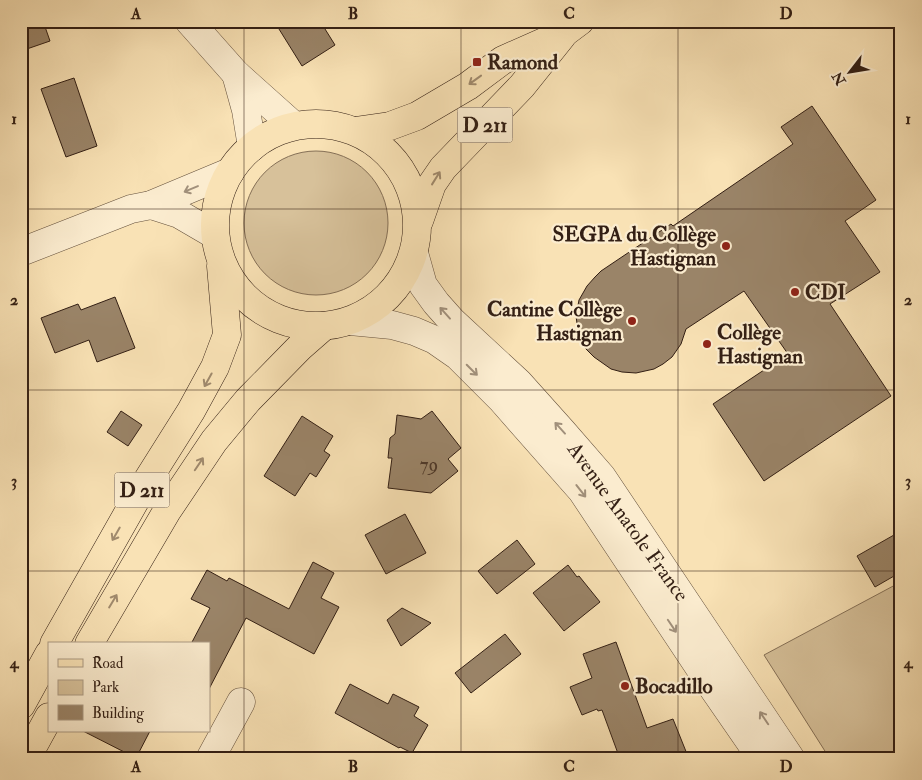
<svg xmlns="http://www.w3.org/2000/svg" width="922" height="780" viewBox="0 0 922 780" font-family="'IM FELL Double Pica',serif">
  <rect width="100%" height="100%" fill="#f9e2b5"/>
  <filter id="stains"><feTurbulence type="fractalNoise" baseFrequency=".004" numOctaves="4"/><feColorMatrix values="0 0 0 0 .2 0 0 0 0 .09 0 0 0 0 .02 0 0 0 .5 -.17"/></filter>
  <radialGradient id="worn" r=".72"><stop offset=".6" stop-color="#630" stop-opacity="0"/><stop offset="1" stop-color="#630" stop-opacity=".3"/></radialGradient>
  <g fill="#d7c19a" stroke="#857057">
    <circle cx="316" cy="223" r="72"/>
    <path d="M897,584l4,5v170h-71l-66,-104z"/>
  </g>
  <g fill="#9a8468" stroke="#331f14">
    <path d="M21,21h22l7,20 -29,10z"/>
    <path d="M274,21h46l15,24 -33,21z"/>
    <path d="M74,78l23,68 -31,11 -25,-68z"/>
    <path d="M812,106l64,94 -31,21 35,51 -50,32 61,92 -127,85 -51,-77 75,-50 -44,-63 -58,38 -5,15 -9,13 -9,7 -9,5 -18,4 -14,-1 -11,-3 -17,-12 -8,-8 -5,-8 -3,-10 -2,-15 3,-16 8,-14 8,-9 6,-6 70,-47 2,2 120,-82 -12,-17z"/>
    <path d="M115,297l20,51 -38,14 -8,-22 -34,13 -14,-35 37,-14 3,6z"/>
    <path d="M121,411l21,14 -14,21 -21,-14z"/>
    <path d="M432,411l29,37 -13,11 10,12 -27,22 -43,-5 4,-30h-4l2,-20 5,-4 2,-19 24,4z"/>
    <path d="M302,416l31,20 -9,15 6,4 -14,22 -6,-4 -15,23 -31,-20z"/>
    <path d="M405,514l21,39 -40,21 -21,-39z"/>
    <path d="M901,531v41l-26,15 -18,-31z"/>
    <path d="M517,540l18,24 -38,30 -19,-23z"/>
    <path d="M313,562l21,11 -13,25 18,9 -25,47 -68,-36 -37,71v-45h-18l19,-36 -19,-9 16,-29 20,11 2,-3 60,31z"/>
    <path d="M568,565l9,12 2,-1 21,26 -36,29 -31,-38z"/>
    <path d="M402,608l29,15 -30,23 -14,-26z"/>
    <path d="M505,634l16,20 -50,39 -16,-20z"/>
    <path d="M616,642l31,86 26,-9 16,40h-69l-18,-49 -4,1 -1,-2 -15,6 -12,-28 22,-9 -9,-24z"/>
    <path d="M350,684l38,20 5,-10 26,13 -5,9 14,9 -16,28 -12,-6 -1,1 -64,-35z"/>
    <path d="M83,731h67l-14,27z"/>
  </g>
  <g fill="none" stroke-linecap="round" stroke-linejoin="round">
    <defs>
      <path id="minor" d="M210,759l31,-57"/>
      <g id="tertiary">
        <path d="M189,21l47,53 57,51"/>
        <path d="M236,74l10,36 6,37"/>
        <path d="M151,205l28,9 36,21"/>
        <path d="M21,252l110,-43 20,-4 79,-33"/>
        <path d="M414,253l9,32 13,18 16,18 67,62 43,48 40,46 189,282"/>
        <path d="M350,321l42,4 22,6 21,9 23,16 43,43 81,92 133,200 47,68"/>
      </g>
      <g id="primary">
        <circle cx="316" cy="225" r="101"/>
        <path d="M355,131l35,-5 27,-10 51,-30 35,-26 61,-27 16,-12"/>
        <path d="M419,221l13,-37 11,-16 79,-82 40,-50"/>
        <path d="M54,644l86,-152 51,-81 24,-44 12,-32 -6,-69"/>
        <path d="M89,644l78,-133 47,-70 34,-41 52,-53 24,-21"/>
        <path d="M21,705l28,-51"/>
        <path d="M26,759l23,-42"/>
      </g>
    </defs>
    <use href="#minor" stroke="#64503c" stroke-width="29"/>
    <use href="#tertiary" stroke="#64503c" stroke-width="29"/>
    <use href="#primary" stroke="#331f14" stroke-width="29"/>
    <use href="#minor" stroke="#fbeccf" stroke-width="28"/>
    <use href="#tertiary" stroke="#fbeccf" stroke-width="28"/>
    <use href="#primary" stroke="#f9e2b5" stroke-width="28"/>
  </g>
  <defs><path id="oneway-shaft" d="M-6 0H5M1.5-3L5.5 0L1.5 3" fill="none" stroke-width="1.6" stroke-linecap="round" stroke-linejoin="round" transform="scale(1.25)"/></defs>
  <g stroke="#a08a6d">
    <use href="#oneway-shaft" transform="translate(475 80) rotate(144)"/>
    <use href="#oneway-shaft" transform="translate(436 178) rotate(-58)"/>
    <use href="#oneway-shaft" transform="translate(208 380) rotate(119)"/>
    <use href="#oneway-shaft" transform="translate(199 464) rotate(-56)"/>
    <use href="#oneway-shaft" transform="translate(116 534) rotate(120)"/>
    <use href="#oneway-shaft" transform="translate(113 601) rotate(-59)"/>
  </g>
  <g stroke="#a1907b">
    <use href="#oneway-shaft" transform="translate(191 189) rotate(157)"/>
    <use href="#oneway-shaft" transform="translate(445 313) rotate(-132)"/>
    <use href="#oneway-shaft" transform="translate(472 370) rotate(45)"/>
    <use href="#oneway-shaft" transform="translate(560 428) rotate(-132)"/>
    <use href="#oneway-shaft" transform="translate(581 491) rotate(52)"/>
    <use href="#oneway-shaft" transform="translate(672 626) rotate(56)"/>
    <use href="#oneway-shaft" transform="translate(764 718) rotate(-124)"/>
  </g>
  <path fill="none" stroke="#331f14" stroke-width="1" stroke-opacity="0.55" d="M244,21v738M461,21v738M678,21v738M21,209h880M21,390h880M21,571h880"/>
  <g fill="#8f2418" stroke="#fbeccf" stroke-width="2">
    <rect x="472" y="57" width="10" height="10" rx="2.5"/>
    <circle cx="726" cy="246" r="5"/>
    <circle cx="795" cy="292" r="5"/>
    <circle cx="632" cy="321" r="5"/>
    <circle cx="707" cy="344" r="5"/>
    <circle cx="625" cy="686" r="5"/>
  </g>
  <g text-anchor="middle" dominant-baseline="central" stroke-width="4.5" stroke-linejoin="round" paint-order="stroke">
    <g font-size="19" fill="#4d3829">
      <text x="429" y="465">79</text>
    </g>
    <g fill="#fbeccf" stroke="#6f5c4c" stroke-width="1">
      <rect x="457.5" y="107.5" width="55" height="35" rx="4"/>
      <rect x="114.5" y="472.5" width="55" height="35" rx="4"/>
    </g>
    <g font-size="20" font-weight="bold" fill="#331f14">
      <text x="485" y="125">D 211</text>
      <text x="142" y="490">D 211</text>
    </g>
    <g font-size="21" font-weight="bold" fill="#331f14" stroke="#fbeccf" text-anchor="start">
      <text x="487" y="62">Ramond</text>
      <text x="716" y="234" text-anchor="end">SEGPA du Collège<tspan x="716" dy="24">Hastignan</tspan></text>
      <text x="805" y="292">CDI</text>
      <text x="622" y="309" text-anchor="end">Cantine Collège<tspan x="622" dy="24">Hastignan</tspan></text>
      <text x="717" y="332">Collège<tspan x="717" dy="24">Hastignan</tspan></text>
      <text x="635" y="686">Bocadillo</text>
    </g>
    <g font-size="21" fill="#331f14" stroke="#fbeccf">
      <text transform="translate(628 522) rotate(54)">Avenue Anatole France</text>
    </g>
  </g>
  <rect width="922" height="780" fill="none" stroke="#f9e2b5" stroke-width="55"/>
  <rect x="48" y="642" width="162" height="90" fill="#fbeccf" stroke="#ab9a84"/>
  <rect x="58" y="659" width="25" height="8" fill="#f9e2b5" stroke="#ab9a84"/>
  <text x="92" y="668" font-size="15" fill="#331f14">Road</text>
  <rect x="58" y="680" width="25" height="15" fill="#d7c19a" stroke="#ab9a84"/>
  <text x="92" y="692" font-size="15" fill="#331f14">Park</text>
  <rect x="58" y="705" width="25" height="15" fill="#9a8468" stroke="#ab9a84"/>
  <text x="92" y="718" font-size="15" fill="#331f14">Building</text>
  <g transform="translate(850 72) rotate(239)" stroke="#fbeccf" stroke-width="4" paint-order="stroke">
  <path d="M0-4L9 19L0 12L-9 19Z" fill="#331f14"/>
  <text y="-8" font-size="14" font-weight="bold" text-anchor="middle" fill="#331f14">N</text>
  </g>
  <rect x="28" y="28" width="866" height="724" fill="none" stroke="#331f14" stroke-width="2"/>
  <g font-size="16" text-anchor="middle" font-weight="bold" fill="#331f14">
    <text x="136" y="19">A</text>
    <text x="353" y="19">B</text>
    <text x="569" y="19">C</text>
    <text x="786" y="19">D</text>
    <text x="14" y="124">1</text>
    <text x="908" y="124">1</text>
    <text x="14" y="305">2</text>
    <text x="908" y="305">2</text>
    <text x="14" y="486">3</text>
    <text x="908" y="486">3</text>
    <text x="14" y="668">4</text>
    <text x="908" y="668">4</text>
    <text x="136" y="772">A</text>
    <text x="353" y="772">B</text>
    <text x="569" y="772">C</text>
    <text x="786" y="772">D</text>
  </g>
  <rect width="100%" height="100%" filter="url(#stains)"/>
  <rect width="100%" height="100%" fill="url(#worn)"/>
</svg>
